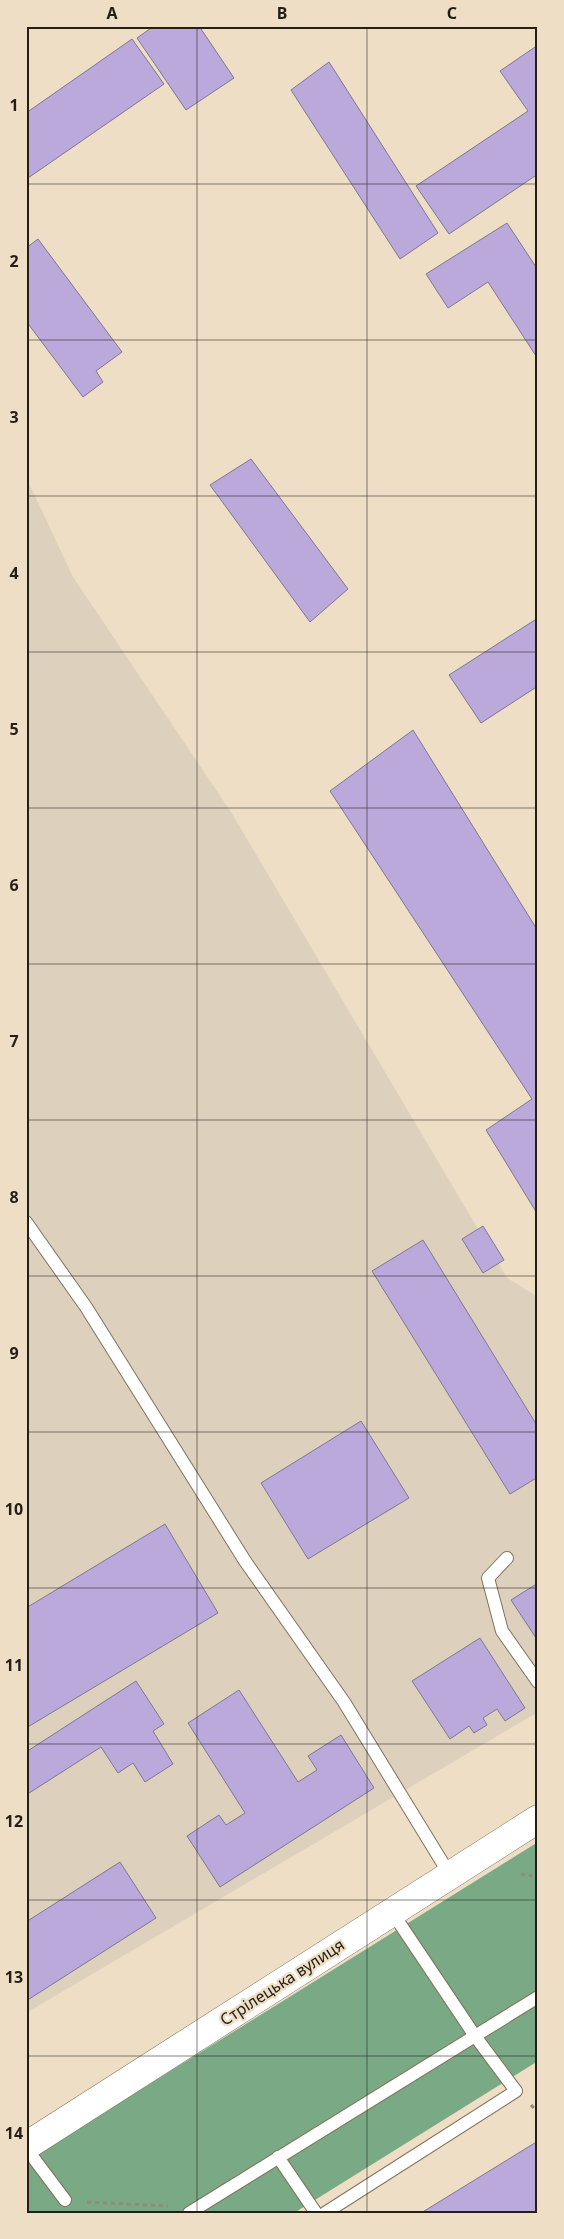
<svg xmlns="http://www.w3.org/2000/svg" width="564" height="2239" viewBox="0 0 564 2239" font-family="'Noto Sans',sans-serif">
  <rect width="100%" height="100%" fill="#eddec5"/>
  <path fill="#ddd1be" d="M26,477l47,100 158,235 276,466 31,19v415l-512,301z"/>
  <path fill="#79a985" d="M538,1842v219l-244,152h-268v-52z"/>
  <g fill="#bba9dc" stroke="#7f778f">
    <path d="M154,26h45l35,52 -48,32 -49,-72z"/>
    <path d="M132,39l32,45 -136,94 -2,-2v-63z"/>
    <path d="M538,45v129l-89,60 -33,-48 112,-75 -28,-40z"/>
    <path d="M329,62l109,171 -38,26 -109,-169z"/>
    <path d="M507,223l31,47v89l-50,-77 -40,26 -22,-34z"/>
    <path d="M38,239l84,113 -26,19 7,11 -20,15 -57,-76v-73z"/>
    <path d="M251,459l97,130 -38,33 -100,-137z"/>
    <path d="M538,618v68l-57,37 -32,-48z"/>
    <path d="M413,730l125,201v284l-52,-85 46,-31 -202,-308z"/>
    <path d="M483,1226l21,34 -21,13 -21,-34z"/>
    <path d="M423,1240l115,187v50l-28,17 -138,-223z"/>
    <path d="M361,1421l48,77 -101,61 -47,-76z"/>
    <path d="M165,1524l53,89 -192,115v-120z"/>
    <path d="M538,1583v58l-27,-41z"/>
    <path d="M480,1638l45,70 -20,13 -8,-12 -14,9 4,7 -13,8 -5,-7 -19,13 -38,-58z"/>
    <path d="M136,1681l28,43 -11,7 20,33 -28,18 -12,-19 -15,10 -17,-26 -75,48v-43z"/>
    <path d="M239,1690l59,92 19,-12 -9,-14 33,-21 33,53 -154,99 -33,-51 32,-21 7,10 19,-12 -57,-90z"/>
    <path d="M120,1862l36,56 -130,83v-79z"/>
    <path d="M538,2141v72h-117z"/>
  </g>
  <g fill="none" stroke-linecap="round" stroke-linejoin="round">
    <defs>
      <g id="service">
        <path d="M26,1222l60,85 159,254 99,141 106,173"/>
        <path d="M507,1558l-19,20 14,53 36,51"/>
        <path d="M26,2148l39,52"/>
        <path d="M278,2157l38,56"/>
        <path d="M189,2213l349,-216"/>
        <path d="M325,2213l191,-122 -41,-55 -83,-124"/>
      </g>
      <path id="tertiary" d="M26,2146l512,-327"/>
    </defs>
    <use href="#service" stroke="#80735c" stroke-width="14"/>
    <use href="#tertiary" stroke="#80735c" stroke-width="29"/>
    <g stroke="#948977" stroke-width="3" stroke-dasharray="4 4" stroke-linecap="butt">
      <path d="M521,1874l17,3"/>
      <path d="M531,2105l7,7"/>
      <path d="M87,2202l81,4"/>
    </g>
    <use href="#service" stroke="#fff" stroke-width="12"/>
    <use href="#tertiary" stroke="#fff" stroke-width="28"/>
  </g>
  <path fill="none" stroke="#241e15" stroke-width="1" stroke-opacity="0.55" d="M197,26v2187M367,26v2187M26,184h512M26,340h512M26,496h512M26,652h512M26,808h512M26,964h512M26,1120h512M26,1276h512M26,1432h512M26,1588h512M26,1744h512M26,1900h512M26,2056h512"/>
  <g text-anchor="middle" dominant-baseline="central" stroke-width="4.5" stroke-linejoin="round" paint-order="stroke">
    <g font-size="16" fill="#241e15" stroke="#eddec5">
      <text transform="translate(282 1982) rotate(-33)">Стрілецька вулиця</text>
    </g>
  </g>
  <rect width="564" height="2239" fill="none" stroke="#eddec5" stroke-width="55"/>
  <rect x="28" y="28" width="508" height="2184" fill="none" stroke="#241e15" stroke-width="2"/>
  <g font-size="16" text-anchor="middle" font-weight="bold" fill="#241e15">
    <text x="112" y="19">A</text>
    <text x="282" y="19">B</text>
    <text x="452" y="19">C</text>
    <text x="14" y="111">1</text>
    <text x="14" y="267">2</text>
    <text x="14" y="423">3</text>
    <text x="14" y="579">4</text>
    <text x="14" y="735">5</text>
    <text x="14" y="891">6</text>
    <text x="14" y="1047">7</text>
    <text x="14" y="1203">8</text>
    <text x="14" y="1359">9</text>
    <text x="14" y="1515">10</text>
    <text x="14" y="1671">11</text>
    <text x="14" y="1827">12</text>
    <text x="14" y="1983">13</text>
    <text x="14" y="2139">14</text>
  </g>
</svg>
